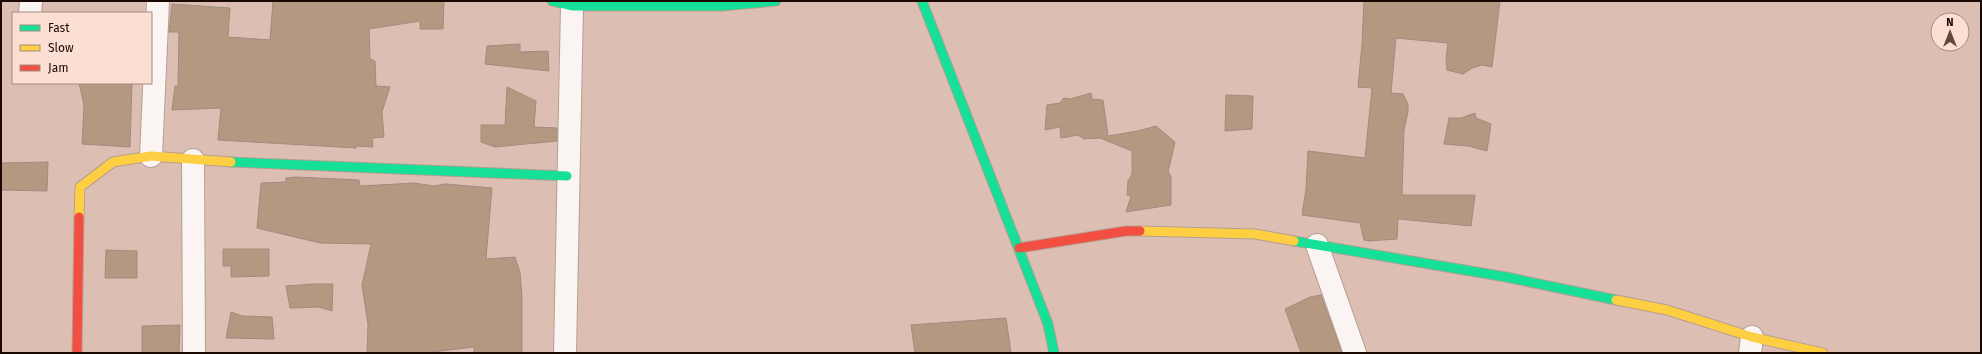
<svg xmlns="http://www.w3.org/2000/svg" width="1982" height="354" viewBox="0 0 1982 354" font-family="'Fira Sans',sans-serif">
  <rect width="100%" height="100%" fill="#dcbfb2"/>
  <g fill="#b49881" stroke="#a08c7f">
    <path d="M273,1h171l-1,28h-23v-8l-51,8 1,30 5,2 1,25 14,1 -8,25 2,25 -12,1 1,9 -17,-1v2l-138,-8 3,-32 -49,2 3,-24h3l1,-54h-10l3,-28 58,4 -2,29 42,3z"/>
    <path d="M1364,1h136l-8,66 -10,-2 -10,3 -9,6 -16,-4 -1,-11 2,-16 -52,-5 -5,55 12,1 5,10v8l-4,18 -2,65h73l-4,31 -73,-7 -1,20 -28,2 -5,-1 -4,-17 -58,-8 4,-26 2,-38 57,7 7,-70 -14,-1 4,-43z"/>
    <path d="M520,44v8l28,-1 1,20 -64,-7 2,-18z"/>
    <path d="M79,83h53l-2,64 -48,-3 2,-39z"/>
    <path d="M507,87l29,14 -2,26 23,1v13l-62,6 -14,-5v-17h24z"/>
    <path d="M1091,93l1,6 11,1 5,36 30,-5 18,-5 19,16 -7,30 3,4v29l-45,7 5,-16 -4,-1 1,-14 4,-7v-23l-32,-13 -16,1 -6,-4 -17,3 -1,-11 -15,3 2,-25 13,-2 4,-5 6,1z"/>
    <path d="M1226,95l27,1 -1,33 -27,2z"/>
    <path d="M1475,113l1,5 15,6 -4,27 -19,-5 -24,-2 5,-26h12z"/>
    <path d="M48,162l-1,29 -46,-1v-27z"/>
    <path d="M296,177l63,3 1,6 54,-3 20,3 11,-2 47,4 -6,71 29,-2 5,15 2,25v56h-48v-6l-50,6h-57l1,-29 -6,-39 9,-41 -51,-1 -63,-15 4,-45 25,-1v-4z"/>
    <path d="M223,249h46v27l-38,1v-11h-8z"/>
    <path d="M106,250l31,1v27h-32z"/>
    <path d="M313,284h20l-1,27 -13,-4 -29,1 -4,-22z"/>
    <path d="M1321,295l21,58h-41l-16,-44 25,-12z"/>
    <path d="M231,312l11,4 30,1 2,22 -48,-1z"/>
    <path d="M1006,318l5,35h-96l-4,-28z"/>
    <path d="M180,325l-1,28h-37v-27z"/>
  </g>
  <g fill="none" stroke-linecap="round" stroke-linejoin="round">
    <defs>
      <g id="street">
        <path d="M30,13l1,-12"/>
        <path d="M151,156l7,-155"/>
        <path d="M193,160l1,193"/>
        <path d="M1317,245l38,108"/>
        <path d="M565,353l7,-347"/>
        <path d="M1750,353l2,-16"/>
      </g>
      <g id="fast">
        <path d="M552,1l20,5h150l54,-5"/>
        <path d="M922,1l126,323 6,29"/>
        <path d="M231,162l336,14"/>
        <path d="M1294,241l212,36 110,23"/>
      </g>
      <g id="slow">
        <path d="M79,217l1,-30 33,-25 38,-6 80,6"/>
        <path d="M1140,231l115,3 39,7"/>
        <path d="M1616,300l51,10 85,27 71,16"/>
      </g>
      <g id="jam">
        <path d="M1019,248l107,-17h14"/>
        <path d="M77,353l2,-136"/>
      </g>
    </defs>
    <use href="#street" stroke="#b59e93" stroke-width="24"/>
    <use href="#fast" stroke="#b59e93" stroke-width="11"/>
    <use href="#slow" stroke="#b59e93" stroke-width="11"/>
    <use href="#jam" stroke="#b59e93" stroke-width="11"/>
    <use href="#street" stroke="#faf5f3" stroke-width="22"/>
    <use href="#fast" stroke="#16e098" stroke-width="9"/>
    <use href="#slow" stroke="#ffcf43" stroke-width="9"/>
    <use href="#jam" stroke="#f24e42" stroke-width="9"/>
  </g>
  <rect width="1982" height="354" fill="none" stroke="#1b0803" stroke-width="4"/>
  <rect x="12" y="12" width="140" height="72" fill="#fcdfd3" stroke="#a28980"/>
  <rect x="20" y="25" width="20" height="6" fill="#16e098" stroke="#a28980"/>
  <text x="48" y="32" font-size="12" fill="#1b0803">Fast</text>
  <rect x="20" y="45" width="20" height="6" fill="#ffcf43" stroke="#a28980"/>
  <text x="48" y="52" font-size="12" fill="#1b0803">Slow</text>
  <rect x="20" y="65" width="20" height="6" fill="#f24e42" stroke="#a28980"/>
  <text x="48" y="72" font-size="12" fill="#1b0803">Jam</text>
  <g transform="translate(1950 32)"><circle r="19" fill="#fcdfd3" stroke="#a28980"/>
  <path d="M0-3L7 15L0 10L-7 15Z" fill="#5f4840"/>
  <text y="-6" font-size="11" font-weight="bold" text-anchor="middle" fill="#1b0803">N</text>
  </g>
</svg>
